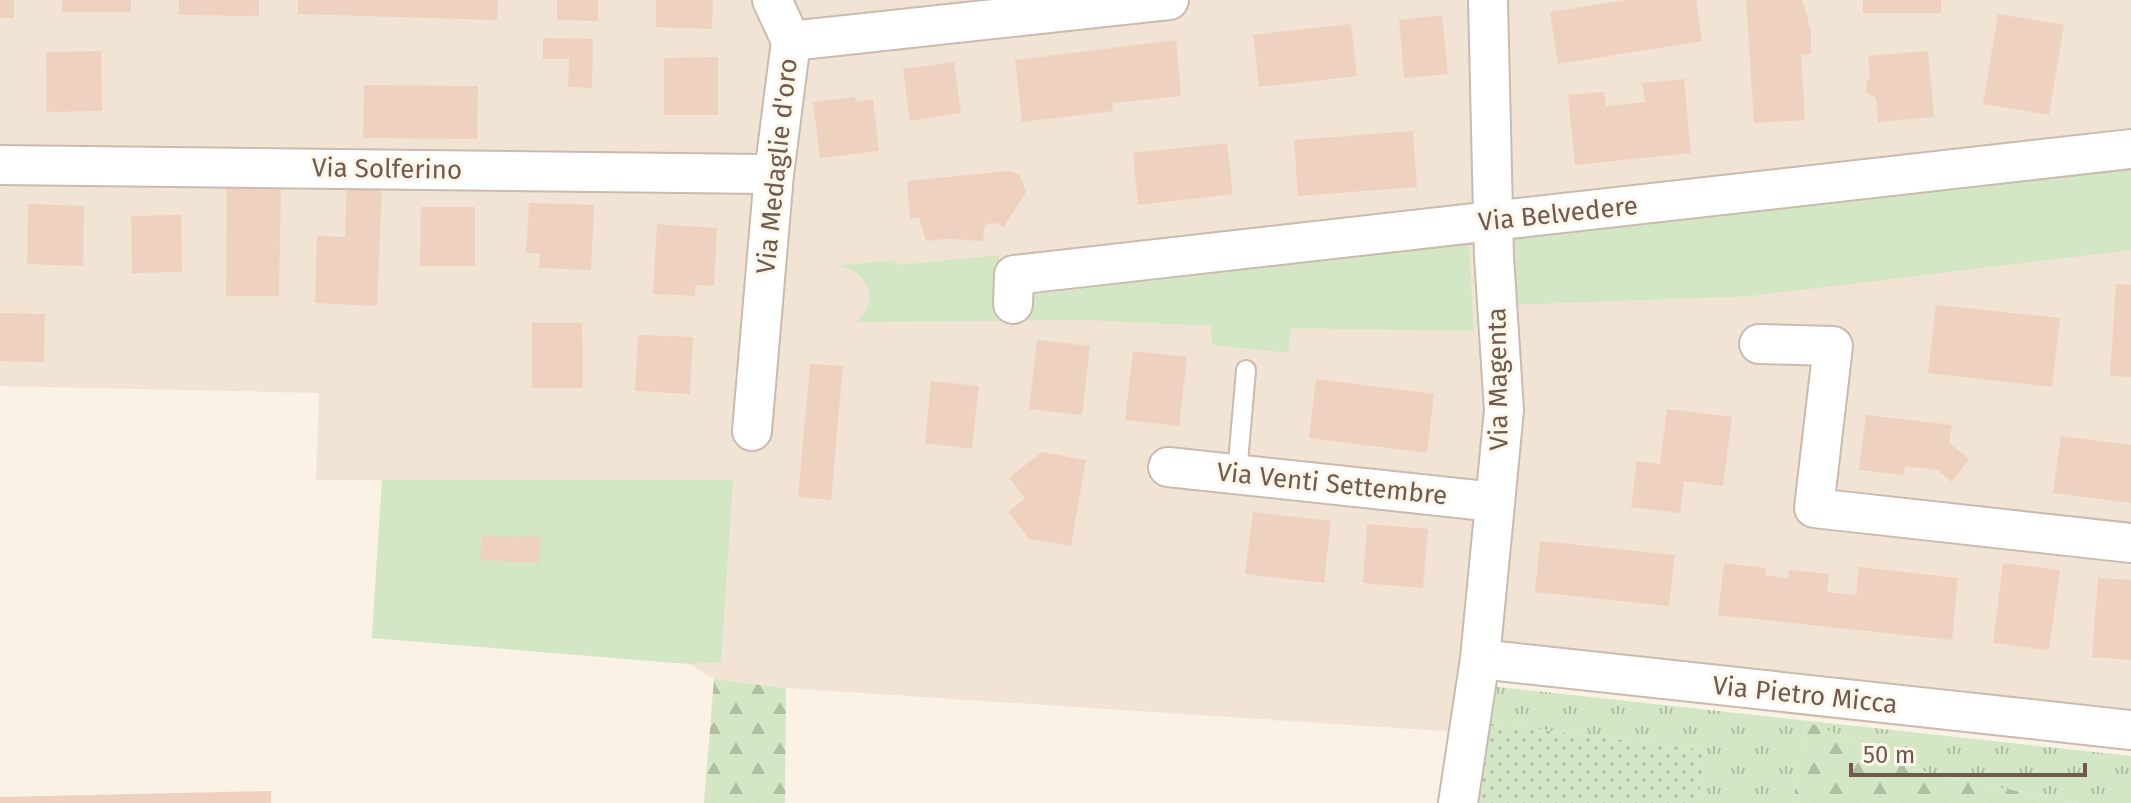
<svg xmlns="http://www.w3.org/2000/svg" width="2131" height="803" viewBox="0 0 2131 803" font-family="'Fira Sans',sans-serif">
  <defs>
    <pattern id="grass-tufts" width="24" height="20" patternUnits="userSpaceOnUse" patternTransform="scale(2)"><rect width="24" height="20" fill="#d3e7c5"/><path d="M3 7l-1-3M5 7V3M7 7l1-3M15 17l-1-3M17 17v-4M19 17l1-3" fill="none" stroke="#b0bea2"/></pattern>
    <pattern id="forest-firs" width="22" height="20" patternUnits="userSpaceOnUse" patternTransform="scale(2)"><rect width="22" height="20" fill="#d3e7c5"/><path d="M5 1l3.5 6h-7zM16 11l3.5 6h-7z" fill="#b0bea2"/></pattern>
    <pattern id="garden-dots" width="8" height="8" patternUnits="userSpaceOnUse" patternTransform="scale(2)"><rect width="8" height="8" fill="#d3e7c5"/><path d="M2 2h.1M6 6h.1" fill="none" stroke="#b0bea2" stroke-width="1.8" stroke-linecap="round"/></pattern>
  </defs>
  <rect width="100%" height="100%" fill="#faf2e5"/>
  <path fill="#f1e4d4" d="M0,0h2131v730l-651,-71 -21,73 -673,-44 -72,-9 -25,-15 -317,-26 10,-158h-66l3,-87 -319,-7z"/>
  <path fill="url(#grass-tufts)" d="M1499,687l632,69v47h-52l-139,-27 -47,-13 -50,-26 -37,-15 -13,81h-95l8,-53 -229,-28 12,-34z"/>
  <g fill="url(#forest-firs)">
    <path d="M714,679l72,9 -1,115h-81z"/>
    <path d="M1806,721l37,16 50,26 47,13 139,27h-286z"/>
  </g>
  <g fill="#d3e7c5">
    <path d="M2131,156v94l-380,46 -237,9 -4,-75z"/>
    <path d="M1468,231l6,100 -183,-3 -3,25 -76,-8 -1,-19 -124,-6 -231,2c25,-20 12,-51 -17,-56l54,-6 7,5 99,-10 1,27z"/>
    <path d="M382,480h351l-12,182 -32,2 -317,-26z"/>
  </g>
  <path fill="url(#garden-dots)" d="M1477,722l229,28 -8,53h-229z"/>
  <g fill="#eed2bf">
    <rect x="0" y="0" width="14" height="18"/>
    <rect x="62" y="0" width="69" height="12"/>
    <path d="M179,0h80v16l-80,-1z"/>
    <path d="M298,0h200l-1,20 -199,-6z"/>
    <path d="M557,0h41v21l-41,-1z"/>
    <path d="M656,0h57l-1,29 -56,-2z"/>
    <path d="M1626,0h70l6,41 -144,23 -8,-52z"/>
    <path d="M1746,0h55l3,5 7,26v23h-10l4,66 -51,3z"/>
    <rect x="1863" y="0" width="78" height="13"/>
    <path d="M1998,14l66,11 -15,90 -66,-11z"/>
    <path d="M1442,15l6,59 -44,4 -5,-58z"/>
    <path d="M1351,24l6,52 -98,11 -6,-52z"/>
    <path d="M543,38l50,1 -1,49 -24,-1 1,-28h-26z"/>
    <path d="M1176,40l5,56 -69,7 1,8 -91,11 -7,-62z"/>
    <path d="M101,51l1,60 -55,1 -1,-60z"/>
    <path d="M1928,51l6,66 -56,5 -2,-24 -9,-5 -1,-9 4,-7 -2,-21z"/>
    <path d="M718,57v58h-54v-57z"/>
    <path d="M954,62l7,51 -51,8 -7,-52z"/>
    <path d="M1684,79l7,74 -116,12 -7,-70 36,-3 2,14 39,-4 -3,-19z"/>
    <path d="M364,85l114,1 -1,53 -114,-1z"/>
    <path d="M855,97l1,5 17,-3 6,52 -59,7 -7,-56z"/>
    <path d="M1413,131l4,56 -119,9 -4,-56z"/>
    <path d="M1227,143l6,51 -95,11 -5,-52z"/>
    <path d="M1008,171l11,3 7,18 -22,35 -9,-4 -10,2 -2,16 -37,-2 -20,2 -7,-24 -9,2 -3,-38z"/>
    <path d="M347,182l35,2 -5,122 -62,-3 2,-67 28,1z"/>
    <path d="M227,184h54l-2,112h-53z"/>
    <path d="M529,203l65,2 -3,65 -52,-2 1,-15h-14z"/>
    <path d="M28,204l56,2 -1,60 -56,-2z"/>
    <path d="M421,207h54v59h-55z"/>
    <path d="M181,215l1,57 -50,1 -1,-57z"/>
    <path d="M657,224l60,4 -3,58 -18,-1 -1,11 -42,-2z"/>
    <path d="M2116,284l15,1v92l-21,-1z"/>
    <path d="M1936,305l124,13 -8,69 -124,-14z"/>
    <path d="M0,313l45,1 -1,48 -44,-1z"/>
    <path d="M532,323h50l1,65h-51z"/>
    <path d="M638,335l55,2 -3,57 -55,-3z"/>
    <path d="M1037,340l53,6 -8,69 -53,-6z"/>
    <path d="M1133,351l54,6 -8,69 -54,-6z"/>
    <path d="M810,364l33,2 -12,134 -33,-3z"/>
    <path d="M1316,379l118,15 -7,59 -118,-15z"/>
    <path d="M931,381l48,5 -7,63 -47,-6z"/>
    <path d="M1667,409l65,8 -9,69 -39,-5 -4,32 -49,-6 6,-46 23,3z"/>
    <path d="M1866,415l86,10 -3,18 20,16 -17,23 -15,-12 -32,-4 -1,9 -45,-5z"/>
    <path d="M2061,436l70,9v58l-78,-10z"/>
    <path d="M1042,452l44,8 -15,86 -42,-7 -21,-27 17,-14 -16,-20z"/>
    <path d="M1253,512l78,9 -7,62 -79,-9z"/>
    <path d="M1367,524l61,5 -5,59 -60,-5z"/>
    <path d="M482,535l59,2 -2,26 -59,-3z"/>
    <path d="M1540,541l135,14 -6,51 -134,-14z"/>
    <path d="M1724,563l42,5 -1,7 23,3 1,-8 40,4 -2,18 29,3 3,-28 99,11 -6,62 -234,-25z"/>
    <path d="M2003,563l57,7 -11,80 -56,-7z"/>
    <path d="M2098,578l33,2v80l-39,-3z"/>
    <path d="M271,791v12h-271v-6z"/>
  </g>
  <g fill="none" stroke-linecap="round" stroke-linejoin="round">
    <defs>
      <path id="lane" d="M1237,474l9,-104"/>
      <g id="street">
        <path d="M772,0l19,41"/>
        <path d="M0,165l774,9"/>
        <path d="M1013,304l1,-29 1117,-126"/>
        <path d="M1759,344l74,2 -19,162 317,35"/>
        <path d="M752,431l22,-257 17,-133 378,-41"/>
        <path d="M1168,467l327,35"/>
        <path d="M1480,659l651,71"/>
        <path d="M1458,803l22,-144 24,-249 -10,-153 -6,-257"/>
      </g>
    </defs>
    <use href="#lane" stroke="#cbbaad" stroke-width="22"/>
    <use href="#street" stroke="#cbbaad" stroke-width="42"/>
    <use href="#lane" stroke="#fff" stroke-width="18"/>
    <use href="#street" stroke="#fff" stroke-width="38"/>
  </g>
  <g text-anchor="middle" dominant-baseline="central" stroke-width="6" stroke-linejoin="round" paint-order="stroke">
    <g font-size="26" fill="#715a4d" stroke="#fdf6eb">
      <text transform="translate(777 166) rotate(-84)">Via Medaglie d'oro</text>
      <text transform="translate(387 169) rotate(1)">Via Solferino</text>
      <text transform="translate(1558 214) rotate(-6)">Via Belvedere</text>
      <text transform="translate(1498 379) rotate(-91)">Via Magenta</text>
      <text transform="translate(1332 484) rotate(6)">Via Venti Settembre</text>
      <text transform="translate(1805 695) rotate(6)">Via Pietro Micca</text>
    </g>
  </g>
  <path d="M1851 763v12h234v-12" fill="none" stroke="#715a4d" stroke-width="4"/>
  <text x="1863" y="763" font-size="24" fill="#715a4d" stroke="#fdf6eb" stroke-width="6" paint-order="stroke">50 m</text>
</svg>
